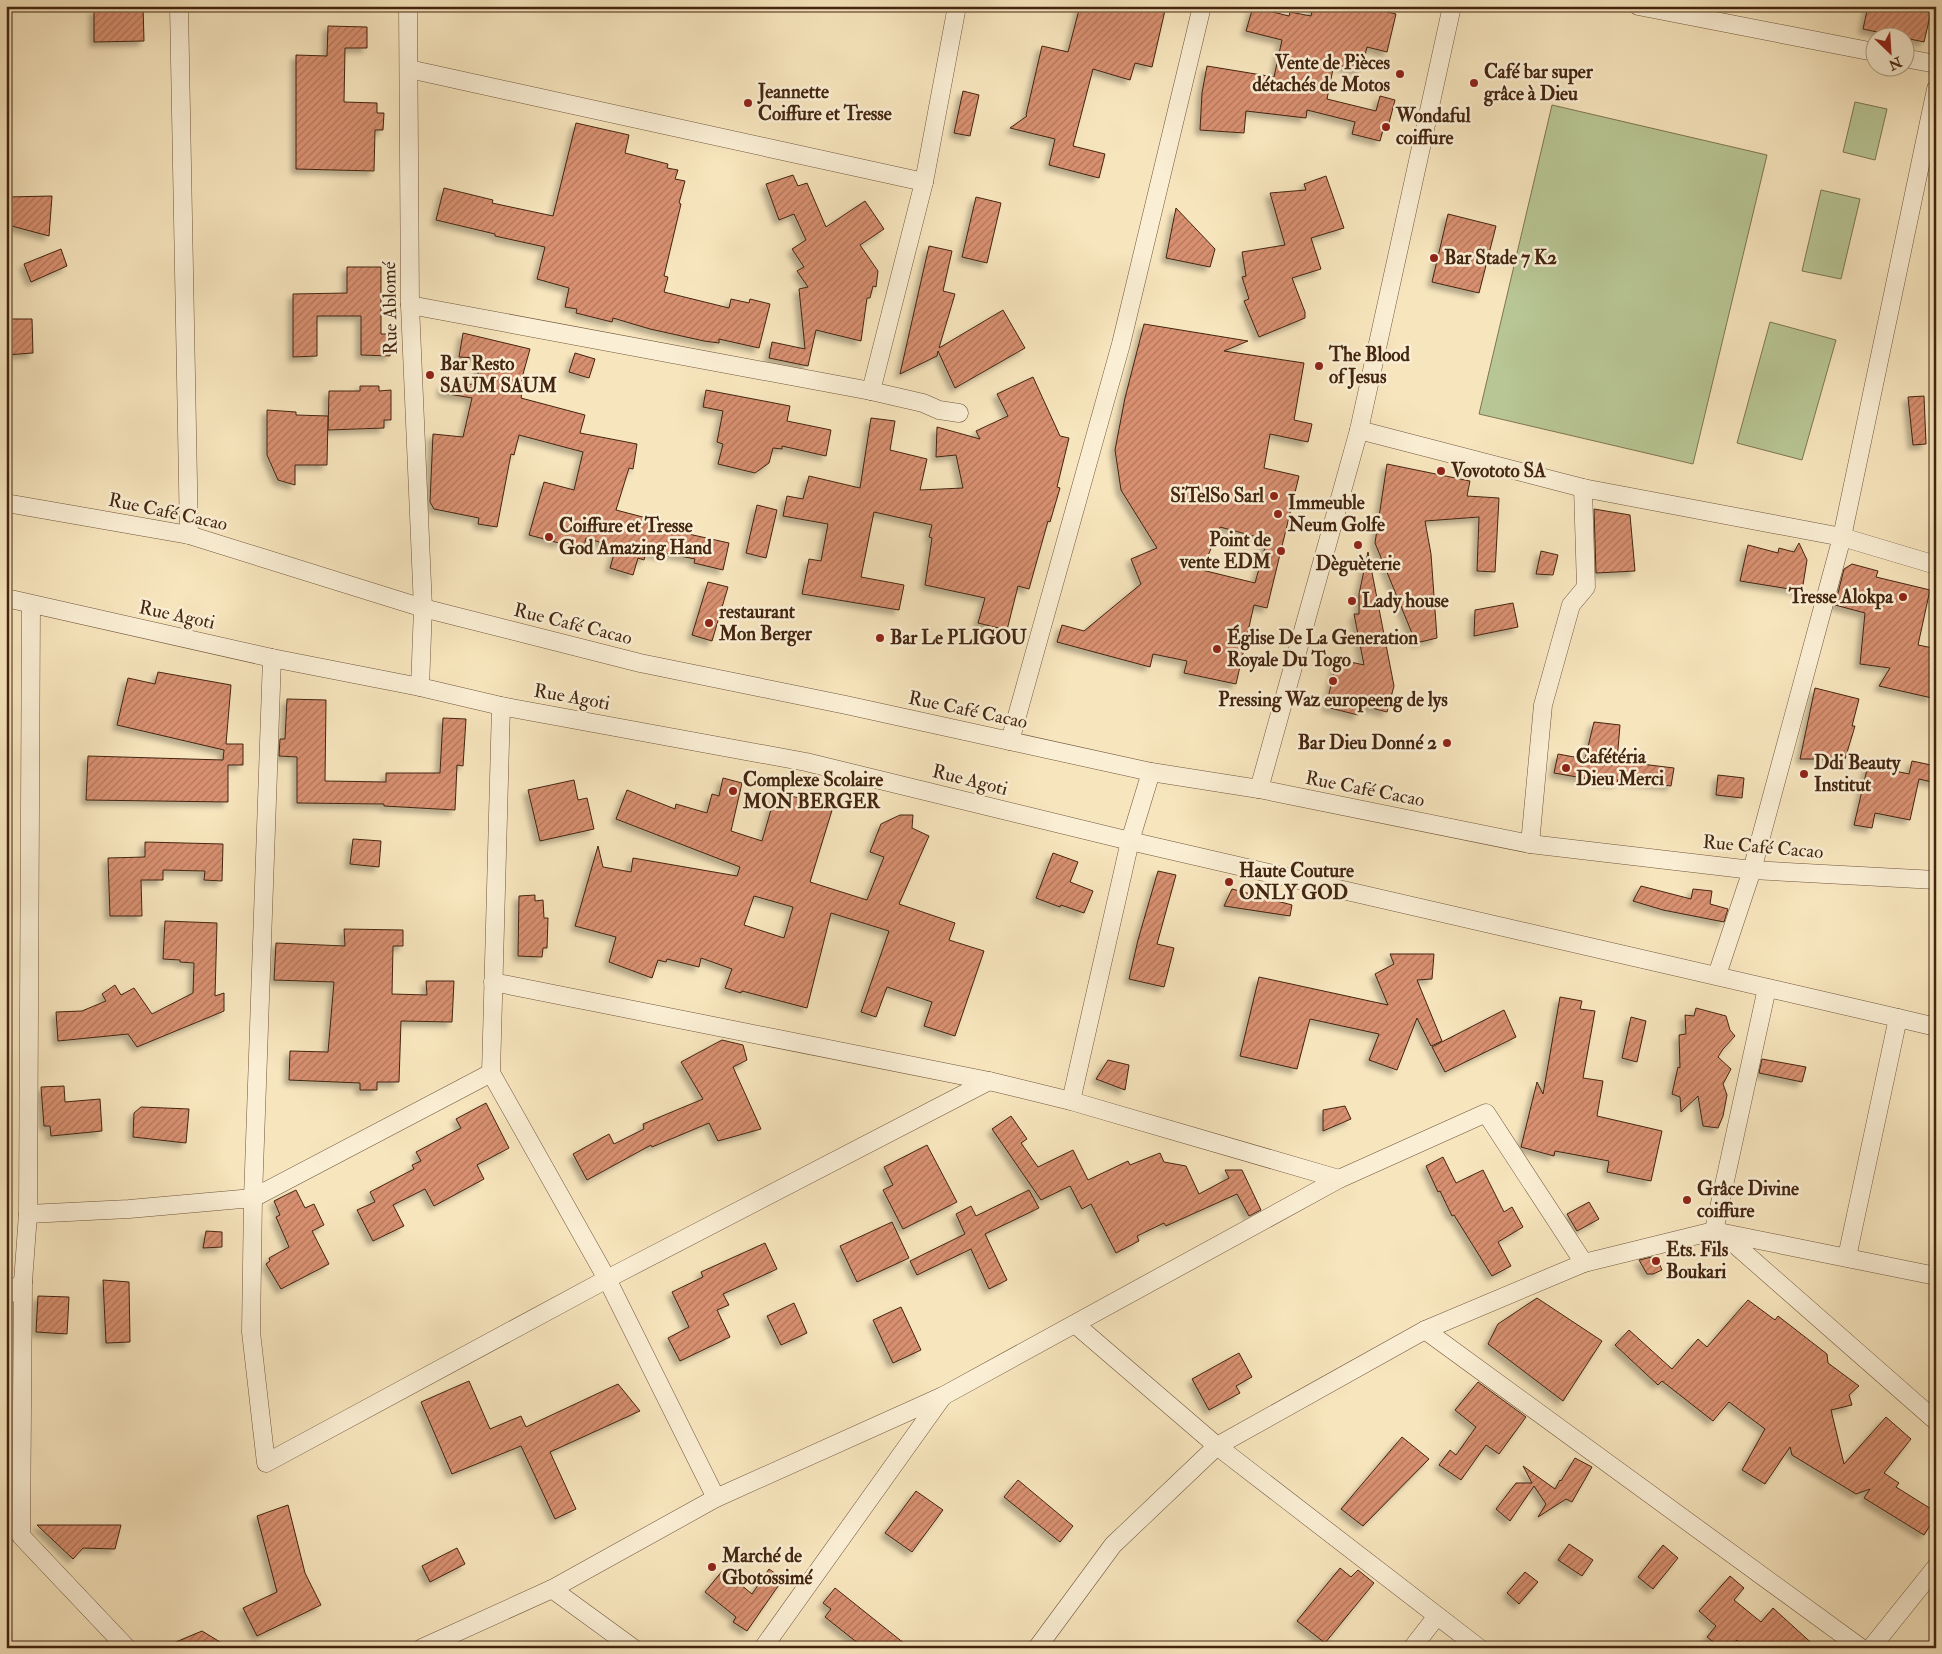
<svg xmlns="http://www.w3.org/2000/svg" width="1942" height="1654" viewBox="0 0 1942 1654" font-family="'IM FELL Double Pica',serif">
  <defs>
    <pattern id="building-hatch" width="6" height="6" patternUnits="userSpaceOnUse" patternTransform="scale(1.25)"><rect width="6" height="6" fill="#d89070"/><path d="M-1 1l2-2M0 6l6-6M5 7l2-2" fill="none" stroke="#b1755b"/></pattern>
    <filter id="shadow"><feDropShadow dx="-4.5" dy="4.5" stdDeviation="2.5" flood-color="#0004"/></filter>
  </defs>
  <rect width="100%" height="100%" fill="#f7e5bd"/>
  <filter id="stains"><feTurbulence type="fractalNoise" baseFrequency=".004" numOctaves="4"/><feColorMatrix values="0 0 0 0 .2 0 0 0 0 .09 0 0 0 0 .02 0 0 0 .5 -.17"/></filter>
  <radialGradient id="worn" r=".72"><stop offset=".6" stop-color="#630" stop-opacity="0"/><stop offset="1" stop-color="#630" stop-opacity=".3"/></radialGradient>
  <g fill="#b8c594" stroke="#7e7552">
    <path d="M1855,102l32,7 -12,51 -32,-8z"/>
    <path d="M1552,105l215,50 -74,309 -214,-50z"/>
    <path d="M1821,190l39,9 -19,80 -39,-8z"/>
    <path d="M1770,322l66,18 -34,120 -65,-17z"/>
  </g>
  <g fill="url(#building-hatch)" stroke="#432510" fill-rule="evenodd" filter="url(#shadow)">
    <path d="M116,6h27l1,35 -50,1v-33h22z"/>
    <path d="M1080,6h86l-14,61 -17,-4 -5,17 -37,-11 -20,77 32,8 -6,24 -50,-13 6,-26 -45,-11 17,-12 -1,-1 16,-69 26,6z"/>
    <path d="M1313,6h71l-1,5 13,3 -9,38 -20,-5 -6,24 -27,-7 -7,35 49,12 4,-15 15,4 -6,23h-4l-5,18 -28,-7 3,-12 -48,-12 -1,8 -60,-7 -2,22 -44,-3 2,-37 5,-27 67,11 8,-37 -36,-9 7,-24 36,9 1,-4 21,4z"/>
    <path d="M1868,6h55l9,2 -8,34 -61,-13z"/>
    <path d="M328,26l39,1v21h-22l-1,54 33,1v10h7l-1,17h-8l-1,41 -78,-2v-114l31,1z"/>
    <path d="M963,91l16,4 -9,41 -16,-3z"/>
    <path d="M576,123l53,12 -4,18 43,11 -1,4 11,2 -3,9 10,2 -6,22 2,1 -17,72 4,1 -4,15 65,16 2,-9 18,4 1,-4 20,5 -11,44 -40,-9v4l-15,-2 -54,-12 -37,-11 -1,4 -36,-9 1,-4 -12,-2 4,-19 -32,-9 8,-32 -50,-11v-2l-59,-14 8,-32 49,12 -1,3 61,13z"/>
    <path d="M793,175l5,11 9,-3 19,44 39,-26 19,28 -24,16 18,26 -2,16 -3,-1 -3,12h-3l-6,43 -45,-11 -8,36 -39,-8 3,-16 33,7 -6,-60 9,-2 -11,-16 7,-4 -12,-18 14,-9 -12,-26 -15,6 -13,-36z"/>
    <path d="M1326,176l18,52 -33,10 10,31 -29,9 13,34v6l-46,19 -15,-36 5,-2 -7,-22 4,-1 -4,-24 43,-7 -15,-52 36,-3 -2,-6z"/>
    <path d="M52,196l-3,40 -41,-11v-28z"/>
    <path d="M976,197l25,6 -14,60 -25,-6z"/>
    <path d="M1176,208l39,41 -5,18 -44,-9z"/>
    <path d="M1448,214l48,12 -17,67 -47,-11z"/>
    <path d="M929,246l23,5 -9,40 12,3 -16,54 64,-38 22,38 -70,40 -17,-37 -1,5 -37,18z"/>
    <path d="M61,249l6,17 -36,16 -7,-18z"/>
    <path d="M347,267h34v67h9v22l-29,-1v-39h-44v40l-24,1v-63l54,-1z"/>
    <path d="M6,319h26l1,34 -27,2z"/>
    <path d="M1144,324l104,17 -24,10 80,12 -10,57 18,4 -4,18 -38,-8 -6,34 35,8 -32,132 -13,-3 -18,79 -52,-11 3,-12 -34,-7 -3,13 -93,-25 5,-17 22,6 57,-47 -10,-25 26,-11 -36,-58 -6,-40 10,-52zM1220,527l41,11 -1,4 6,2 -11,39 -53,-13z"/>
    <path d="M463,333l67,16 -12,43h4l-1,6 64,17 -5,18 57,11 -4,25 -4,-1 -13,42 65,17 -6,4 54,12 -6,27 -29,-7 1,-4 -30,-6 -1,3 -18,-4 -2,8 -6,-2 -5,17 -23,-7 6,-21 -30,-9 -2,9 -24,-7 -1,3 -30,-8 15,-53 30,8 9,-38 -64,-17 -5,20 -3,-1 -14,73 -19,-3 1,-6 -45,-9 -4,-7 3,-68 30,3 9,-39 -30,-5v-8l36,-1v-26l-19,-1z"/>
    <path d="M575,353l20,6 -6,19 -20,-6z"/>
    <path d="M1033,377l27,59 9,2 -12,49 3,1 -10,34 -2,-1 -19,68 -11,-3 -11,44 -29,-7 7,-25 -60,-13 7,-47 -3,-1 3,-12 -58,-13 -13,65 43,8 -5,25 -97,-16 7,-35 12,2 7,-37 -45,-8 4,-20 16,3 6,-23 51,12 11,-70 24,3 -5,29 37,9 -7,31 43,-2 -7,-33 -20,2 1,-30 43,12 -4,-8 32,-15 -11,-22z"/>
    <path d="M360,386h19v5l12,-1v30h-7v8l-56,2 1,-39h31z"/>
    <path d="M706,390l84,16 -3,15 44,9 -5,26 -44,-10v3l-9,-1 -4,15 -14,10 -37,-9 5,-20 -6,-2 6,-31 -20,-4z"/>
    <path d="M1924,396l2,48 -13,1 -5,-48z"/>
    <path d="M267,410l29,2v3l32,1 -1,49h-32v20l-17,-5 -11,-25z"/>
    <path d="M1387,464l83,17 -3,15 32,2 -4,74 -18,-1 2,-54 -54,4 6,33 6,84 -21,5 -41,-100z"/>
    <path d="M757,505l20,5 -11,48 -20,-5z"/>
    <path d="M1594,509l36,6 5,56 -39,2z"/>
    <path d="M1799,543l8,17 -5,31 -62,-10 8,-36 30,8 1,-5 15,4z"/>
    <path d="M1541,551l17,4 -5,20 -17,-1z"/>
    <path d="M1368,552l26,134 -7,26 -27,-7 -2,10 -32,-8 11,-48 27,6 -10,-51h5v-20z"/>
    <path d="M1852,564l26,7 -2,6 54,13 -12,55 15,3 -1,50 -53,-12 11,-18 -30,-4 5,-51 -30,-8 9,-36z"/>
    <path d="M708,582l20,5 -16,54 -20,-6z"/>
    <path d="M1513,603l5,24 -44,9 1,-26z"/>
    <path d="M158,672l73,13 -5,59h17v21h-15v37l-142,-2 2,-44 135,4 1,-10 -107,-25 11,-47 27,6z"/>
    <path d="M1815,688l44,11 -7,27h3l-10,33h-45z"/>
    <path d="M287,699l39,1 -1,81 61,1v-9h54l3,-55 23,1 -3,47 -6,-1 -2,45 -71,-4v-2l-87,-1v-46l-18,-1 1,-17h5z"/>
    <path d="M1594,722l26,3 -3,36 57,7 -3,18 -53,-7 -1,5 -63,-11 4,-19 27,5z"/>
    <path d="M1912,761l24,5v17l-17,-4 -9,41 -35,-7 -3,15 -18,-3 14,-60 41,9z"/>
    <path d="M1718,775l26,3 -2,20 -26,-3z"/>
    <path d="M723,778l19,5 -11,48 31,10 14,-49 57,15 -23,75 57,18 17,-43 -14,-5 11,-28 19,-9h13l-1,13 17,8 -30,68 56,19 -6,17 35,11 -29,85 -31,-10 8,-24 -45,-15 -11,30 -15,-5 28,-81 -58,-18 -24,95 -65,-17 -1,2 -16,-5 7,-19 -31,-11 -2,9 -32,-8 -1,3 -8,-2 -6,18 -43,-16 7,-25 -41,-11 23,-80 5,21 28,5 2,-14 104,18 3,-9 -124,-48 11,-29 48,19 1,-5 31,9 5,-19 7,2zM754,896l39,11 -9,31 -40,-13z"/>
    <path d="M574,780l4,20 9,-2 7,31 -54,12 -12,-51z"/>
    <path d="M353,839l28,2 -2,26 -29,-3z"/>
    <path d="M145,842l78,2 -1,37 -18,-1 1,-9 -42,-1v10h-22l1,36h-32l-2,-58 37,-1z"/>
    <path d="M1053,853l25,9 -8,20 23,9 -9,22 -23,-8 -1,2 -24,-9z"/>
    <path d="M1158,871l18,4 -19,69 17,4 -10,39 -35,-8 9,-39z"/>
    <path d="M1641,886l50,13 2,-10 19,2 -2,13 18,5 -4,13 -61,-12 -30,-9z"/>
    <path d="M1232,889l60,16 -2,11 -66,-10z"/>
    <path d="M535,895v6l8,-1 1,18h4l-1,30h-4l-1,9 -24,-1 1,-60z"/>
    <path d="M165,921l52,2 -2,73 9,-3v18l-87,36 -9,-13 -70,7 -2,-29 26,-1 24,-10 -4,-7 13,-9 6,10 13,-7 18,26 41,-21 1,-30 -14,-1v-2l-17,-1z"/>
    <path d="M344,929l59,1v16h-10l-1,48 35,1 -1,-14h28l-2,41 -51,-1 -2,61h-22v8h-17v-7l-71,-3 1,-29 38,1 6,-70 -60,-2 2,-37 69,3z"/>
    <path d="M1390,954h44l-2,25 -15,1 25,61 -11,5 -14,-28 -20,52 -28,-10 10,-26 -69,-15 -13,50 -57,-13 19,-79 129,28 -13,-31 19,-10z"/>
    <path d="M1560,997l22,4 -2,8 15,2 -12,67 20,3 -6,35 65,15 -11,50 -44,-9 2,-11 -54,-10 -1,5 -33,-9 16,-65 6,12z"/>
    <path d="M1696,1008l30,8 4,14 5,6 -12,13 -5,8 13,12 -8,15 4,11 -4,21 -5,12 -15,-2 -5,-30 -17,16 -1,-15 -8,-3 6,-27 2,1 -1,-33 7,-1 -1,-19 9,1z"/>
    <path d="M1504,1010l12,27 -71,35 -13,-25z"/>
    <path d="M1631,1017l15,4 -9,41 -15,-4z"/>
    <path d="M722,1040l21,5 4,15 -14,7 28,62 -43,12 -9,-18 -57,24 -1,-2 -64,35 -14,-26 36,-20 5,10 30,-15 -1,-5 60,-25 -22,-37z"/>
    <path d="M1762,1059l44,8 -4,15 -43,-9z"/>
    <path d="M1108,1060l21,5 -4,25 -29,-11z"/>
    <path d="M64,1086l1,16 35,-3 2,32 -51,5 -1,-10h-6l-3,-39z"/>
    <path d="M486,1103l23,45 -32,17 7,14 -50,27 -9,-17 -32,16 11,21 -31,15 -16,-31 18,-8 -5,-10 44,-23 -2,-4 9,-4 -5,-9 45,-24 -5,-9z"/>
    <path d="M1345,1106l6,13 -28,12v-21z"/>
    <path d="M141,1107l48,2 -3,34 -53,-6 1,-24z"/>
    <path d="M1011,1116l16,23 -6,4 17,24 35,-17 15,30 40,-19 2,4 30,-12 4,9 22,4 13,28 30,-16 -4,-8h17l19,40 -12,6 -12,-22 -71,32 -2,-3 -27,13 2,5 -23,12 -25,-49 -9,5 -12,-23 -29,14 -49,-71z"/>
    <path d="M927,1145l30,57 -54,27 -20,-39 10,-5 -9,-18z"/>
    <path d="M1443,1157l13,26 27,-13 21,42 8,-5 11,20 -25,15 13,24 -19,10 -38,-61 -2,1 -12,-25 -2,1 -12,-26z"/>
    <path d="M296,1190l9,18 9,-4 10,21 -12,6 17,33 -48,25 -15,-25 4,-3 -1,-3 20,-11 -13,-30 4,-2 -6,-14z"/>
    <path d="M1029,1190l10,18 -54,26 22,46 -18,9 -18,-40 -54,26 -7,-14 55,-27 -9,-20 15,-8 5,10z"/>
    <path d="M1589,1202l10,17 -22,12 -10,-17z"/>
    <path d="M892,1222l17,36 -52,24 -17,-36z"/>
    <path d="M206,1231l16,1v15l-19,1z"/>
    <path d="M765,1243l12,26 -54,25 6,11 -12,5 13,27 -50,24 -12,-23 21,-11 -17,-35 31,-15 -2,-5z"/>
    <path d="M1656,1256l6,14 -9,4h-6l-8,-14z"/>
    <path d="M103,1280l26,2 1,60 -24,1z"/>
    <path d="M38,1296l31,1 -2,37 -31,-2z"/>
    <path d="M1537,1298l65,43 -39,60 -75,-57 10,-20z"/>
    <path d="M1748,1300l27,20 3,-4 49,38 1,9 31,23 -10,9 3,10 -21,5 13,54 42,-47 25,22 -27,34 15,10 -3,4 40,25v4l-12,19 -60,-37 6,-9 -14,5 -64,-39 -2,-8 -25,37 -23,-14 23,-41 -36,-27 -16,19 -51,-40 -4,4 -43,-40 14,-15 43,39 26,-30 9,8z"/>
    <path d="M794,1303l13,30 -26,12 -14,-29z"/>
    <path d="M901,1307l20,43 -28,13 -20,-43z"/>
    <path d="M1239,1353l13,24 -16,9 4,7 -31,17 -17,-31z"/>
    <path d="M469,1381l21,48 31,-13 5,11 92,-43 22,27 -90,41 26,57 -21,10 -34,-73 -69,28 -31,-72z"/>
    <path d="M1478,1382l48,35 -27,37 -13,-9 -25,35 -22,-15 11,-15 6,5 20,-28 -21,-17z"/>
    <path d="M1402,1437l27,22 -66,67 -22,-17z"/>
    <path d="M1575,1458l17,9 -20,35 -6,-3 -28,18 8,-13 -12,-18 -24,35 -14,-12 20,-26h16l-9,-17 32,23 5,-9 1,1z"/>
    <path d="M1018,1480l55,46 -13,16 -56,-45z"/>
    <path d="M916,1491l27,19 -31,42 -27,-19z"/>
    <path d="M288,1505l17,68 16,32 -64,31 -14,-28 34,-16 -20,-76z"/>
    <path d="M37,1525h84l-6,24 -32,-1 -10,11z"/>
    <path d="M1569,1544l24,16 -11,16 -24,-16z"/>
    <path d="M1663,1545l15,13 -25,31 -15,-12z"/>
    <path d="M457,1548l8,16 -35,18 -8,-16z"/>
    <path d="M1340,1568l11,9 7,-7 16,13 -49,60 -28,-22z"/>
    <path d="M769,1569l14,10 -36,52 -14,-9 3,-5 -31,-25 18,-22 29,24z"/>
    <path d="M1525,1572l13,10 -19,22 -12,-11z"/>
    <path d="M1730,1576l14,12 -10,12 27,22 12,-14 44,40h-71l-9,-8 -7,8h-9l-14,-11 9,-11 -17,-15z"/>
    <path d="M835,1588l75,60h-46l-39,-31 6,-8 -8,-6z"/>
    <path d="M202,1631l28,17h-66v-1z"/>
  </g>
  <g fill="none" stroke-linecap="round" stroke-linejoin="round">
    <defs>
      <g id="street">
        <path d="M179,6l10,529"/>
        <path d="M408,6l2,299 13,303 -3,79"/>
        <path d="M1638,6l236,46"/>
        <path d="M1904,58l32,6"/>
        <path d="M409,69l515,113"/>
        <path d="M410,305l461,86 52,12 16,7 20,3"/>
        <path d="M871,391l53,-209 33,-176"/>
        <path d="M1359,430l224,58 259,49 94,28"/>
        <path d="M6,503l183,32 234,73 217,55 206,42 305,67 108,17 271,55 222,26 184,10"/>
        <path d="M6,598l266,60 148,29 81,19 305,56 324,79 768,177"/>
        <path d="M31,605l-3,609 -5,68 -2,254 106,112"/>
        <path d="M272,658l-19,540 -2,134 15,131 341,-184 382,-198"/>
        <path d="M501,706l-10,367 116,206 109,219"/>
        <path d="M1010,741l111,-397 81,-338"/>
        <path d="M1259,789l100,-359 93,-424"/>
        <path d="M1530,844l13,-139 28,-100 15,-18 -3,-99"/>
        <path d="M1717,975l35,-105 90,-333 94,-448"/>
        <path d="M493,982l496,99 82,20 268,78"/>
        <path d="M1071,1101l59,-260 21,-69"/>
        <path d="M28,1214l101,-5 124,-11 238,-125"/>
        <path d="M1714,1231l53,-243"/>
        <path d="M1723,1234l213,187"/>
        <path d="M1847,1257l51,-239 38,9"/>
        <path d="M6,1296l17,-14"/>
        <path d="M1075,1324l142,122 262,202"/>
        <path d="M1425,1330l436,318"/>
        <path d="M552,1589l81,59"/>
        <path d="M422,1648l130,-59 164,-91 227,-102 396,-217 147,-66 98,150"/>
        <path d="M763,1648l180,-252"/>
        <path d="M1037,1648l76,-103 104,-99 208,-116 159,-67 130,-32 222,45"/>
        <path d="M1412,1648l25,-32"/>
        <path d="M1871,1648l65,-81"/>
      </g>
    </defs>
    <use href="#street" stroke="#70553b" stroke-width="19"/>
    <use href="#street" stroke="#faeed4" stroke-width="18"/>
  </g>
  <g fill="#8f2418" stroke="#faeed4" stroke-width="2">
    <circle cx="1400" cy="74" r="5"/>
    <circle cx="1474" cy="83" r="5"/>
    <circle cx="748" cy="103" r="5"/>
    <circle cx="1386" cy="127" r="5"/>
    <circle cx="1434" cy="258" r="5"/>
    <circle cx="1319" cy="366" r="5"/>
    <circle cx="430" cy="375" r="5"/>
    <circle cx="1441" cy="471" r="5"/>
    <circle cx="1274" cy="496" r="5"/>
    <circle cx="1278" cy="514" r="5"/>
    <circle cx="549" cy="537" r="5"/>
    <circle cx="1358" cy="545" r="5"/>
    <circle cx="1281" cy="551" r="5"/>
    <circle cx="1903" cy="597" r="5"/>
    <circle cx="1352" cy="601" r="5"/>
    <circle cx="709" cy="623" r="5"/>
    <circle cx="880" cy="638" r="5"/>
    <circle cx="1217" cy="649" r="5"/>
    <circle cx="1333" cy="681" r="5"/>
    <circle cx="1447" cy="743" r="5"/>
    <circle cx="1566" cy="768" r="5"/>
    <circle cx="1804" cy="774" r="5"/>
    <circle cx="733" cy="791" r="5"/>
    <circle cx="1229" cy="882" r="5"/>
    <circle cx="1687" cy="1200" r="5"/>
    <circle cx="1656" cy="1261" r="5"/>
    <circle cx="712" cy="1567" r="5"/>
  </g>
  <g text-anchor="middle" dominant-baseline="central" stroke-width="5" stroke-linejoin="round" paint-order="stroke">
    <g font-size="19" font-weight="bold" fill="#432510" stroke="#faeed4" text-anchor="start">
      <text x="1390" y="63" text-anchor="end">Vente de Pièces<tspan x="1390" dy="22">détachés de Motos</tspan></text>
      <text x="1484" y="72">Café bar super<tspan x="1484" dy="22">grâce à Dieu</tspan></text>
      <text x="758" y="92">Jeannette<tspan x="758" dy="22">Coiffure et Tresse</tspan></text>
      <text x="1396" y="116">Wondaful<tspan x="1396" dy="22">coiffure</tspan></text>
      <text x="1444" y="258">Bar Stade 7 K2</text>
      <text x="1329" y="355">The Blood<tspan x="1329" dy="22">of Jesus</tspan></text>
      <text x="440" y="364">Bar Resto<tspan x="440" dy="22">SAUM SAUM</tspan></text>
      <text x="1451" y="471">Vovototo SA</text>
      <text x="1264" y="496" text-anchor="end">SiTelSo Sarl</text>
      <text x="1288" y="503">Immeuble<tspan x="1288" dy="22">Neum Golfe</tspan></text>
      <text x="559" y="526">Coiffure et Tresse<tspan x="559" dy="22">God Amazing Hand</tspan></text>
      <text x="1271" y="540" text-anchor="end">Point de<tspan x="1271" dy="22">vente EDM</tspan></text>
      <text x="1358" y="564" text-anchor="middle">Dèguèterie</text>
      <text x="1893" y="597" text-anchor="end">Tresse Alokpa</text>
      <text x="1362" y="601">Lady house</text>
      <text x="719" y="612">restaurant<tspan x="719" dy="22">Mon Berger</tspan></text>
      <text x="890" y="638">Bar Le PLIGOU</text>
      <text x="1227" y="638">Église De La Generation<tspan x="1227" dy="22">Royale Du Togo</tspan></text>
      <text x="1333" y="700" text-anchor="middle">Pressing Waz europeeng de lys</text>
      <text x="1437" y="743" text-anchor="end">Bar Dieu Donné 2</text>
      <text x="1576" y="757">Cafétéria<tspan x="1576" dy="22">Dieu Merci</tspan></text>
      <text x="1814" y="763">Ddi Beauty<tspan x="1814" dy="22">Institut</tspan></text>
      <text x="743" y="780">Complexe Scolaire<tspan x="743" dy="22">MON BERGER</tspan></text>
      <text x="1239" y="871">Haute Couture<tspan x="1239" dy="22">ONLY GOD</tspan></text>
      <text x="1697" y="1189">Grâce Divine<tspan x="1697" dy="22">coiffure</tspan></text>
      <text x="1666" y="1250">Ets. Fils<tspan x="1666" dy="22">Boukari</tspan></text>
      <text x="722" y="1556">Marché de<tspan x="722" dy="22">Gbotossimé</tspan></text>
    </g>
    <g font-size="19" fill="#432510" stroke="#faeed4">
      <text transform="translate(390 308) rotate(-91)">Rue Ablomé</text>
      <text transform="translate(168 512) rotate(12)">Rue Café Cacao</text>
      <text transform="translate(177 615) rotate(12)">Rue Agoti</text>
      <text transform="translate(573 624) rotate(14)">Rue Café Cacao</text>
      <text transform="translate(572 697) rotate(10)">Rue Agoti</text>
      <text transform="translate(968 710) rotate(12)">Rue Café Cacao</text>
      <text transform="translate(970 780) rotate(14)">Rue Agoti</text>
      <text transform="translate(1365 789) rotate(11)">Rue Café Cacao</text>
      <text transform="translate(1763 847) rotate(5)">Rue Café Cacao</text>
    </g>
  </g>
  <rect width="1942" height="1654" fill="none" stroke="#f7e5bd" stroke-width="25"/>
  <rect x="8" y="8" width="1927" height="1639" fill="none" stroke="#432510" stroke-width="2.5"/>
  <rect x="12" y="12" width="1917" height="1629" fill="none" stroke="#432510"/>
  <g transform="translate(1890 52) rotate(155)"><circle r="24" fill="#faeed4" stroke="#b19e86"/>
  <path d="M0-4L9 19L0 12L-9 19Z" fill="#8f2418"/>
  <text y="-8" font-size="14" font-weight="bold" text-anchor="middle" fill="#432510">N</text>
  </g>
  <rect width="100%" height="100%" filter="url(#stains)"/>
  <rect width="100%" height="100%" fill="url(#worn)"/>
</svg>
